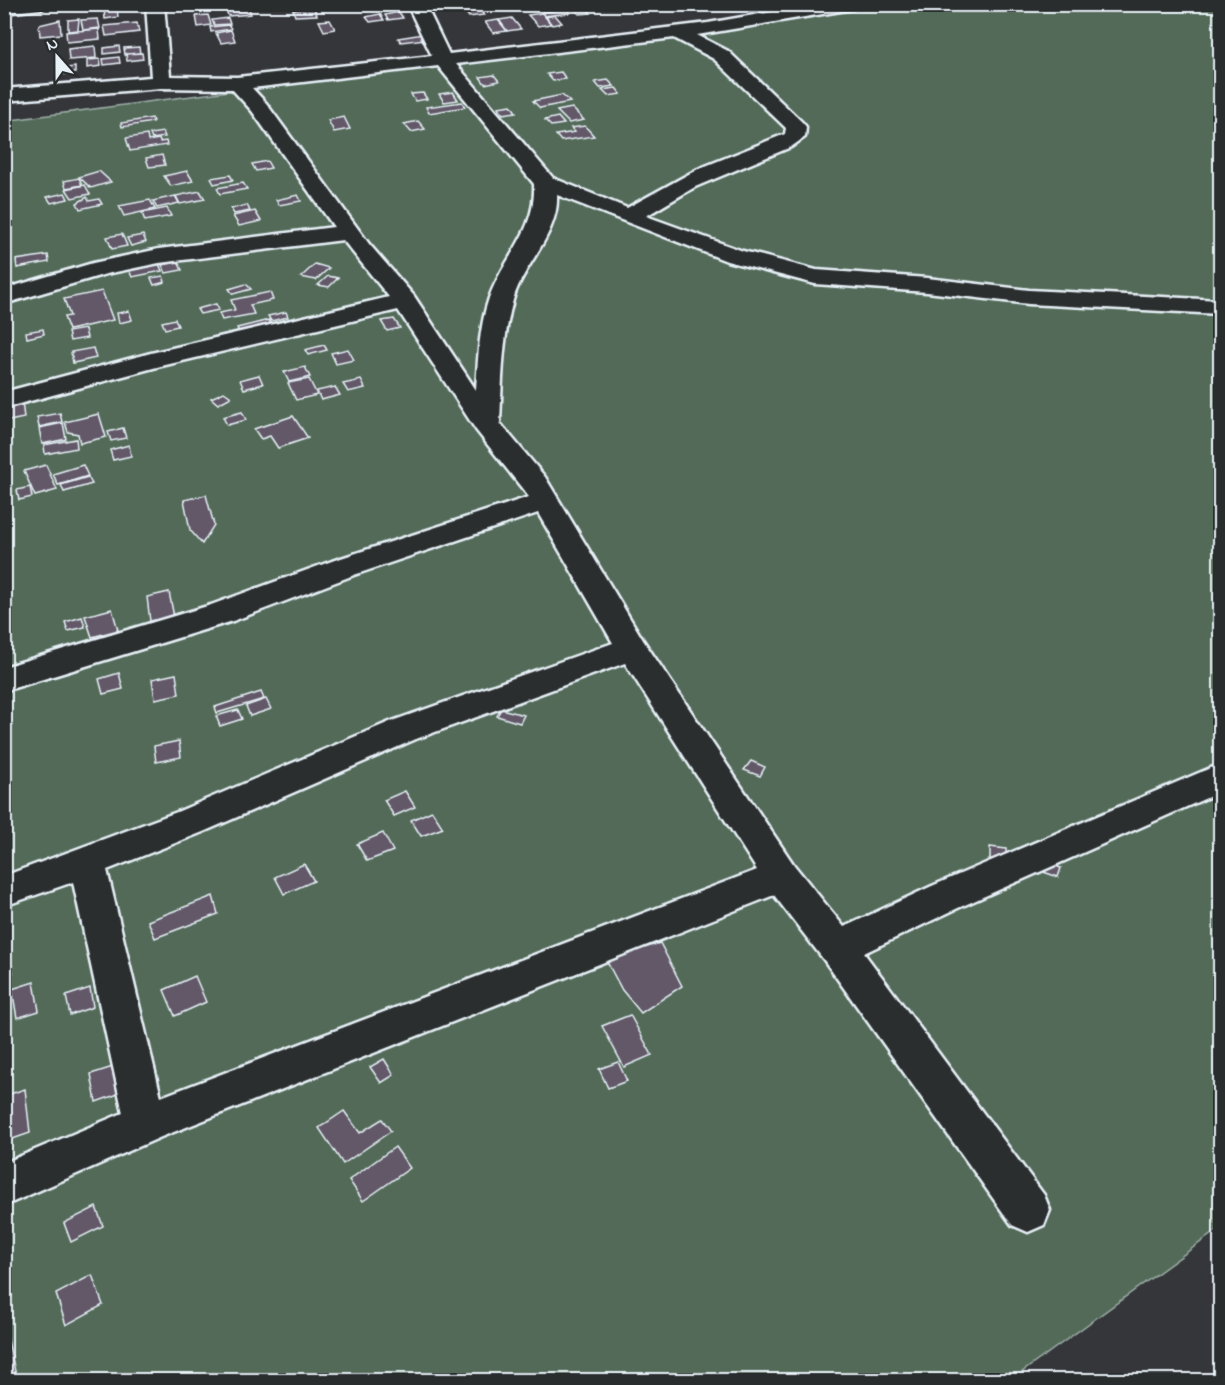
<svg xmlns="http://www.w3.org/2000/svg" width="1225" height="1385" viewBox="0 0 1225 1385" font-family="'Indie Flower',sans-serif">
  <rect width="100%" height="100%" fill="#35363a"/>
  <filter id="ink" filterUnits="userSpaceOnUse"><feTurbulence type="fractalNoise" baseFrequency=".0167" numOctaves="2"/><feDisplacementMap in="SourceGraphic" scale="12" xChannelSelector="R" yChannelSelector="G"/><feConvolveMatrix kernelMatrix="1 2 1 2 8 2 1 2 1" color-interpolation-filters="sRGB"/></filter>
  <g filter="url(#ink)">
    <path fill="#526b59" stroke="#9daea8" stroke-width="1.5" d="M877,5h343v1223l-209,152h-1006l-1,-1259z"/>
    <g fill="#625868" stroke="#e8f1f8" stroke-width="1.5">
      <path d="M454,4h32l1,1 -45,6 -3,-5z"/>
      <path d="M248,6l3,8 -23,2 -2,-7z"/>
      <path d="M585,6l6,7 -12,1 -6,-7z"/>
      <path d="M478,7l6,8 -15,2 -6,-8z"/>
      <path d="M117,8l1,9 -13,2 -1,-10z"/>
      <path d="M314,8l3,7 -22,1 -2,-6z"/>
      <path d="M567,9l3,4 -26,3 -2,-4z"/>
      <path d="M399,12l4,6 -15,2 -3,-5z"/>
      <path d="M542,13l9,11 -13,2 -10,-11z"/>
      <path d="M380,14l4,6 -14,2 -4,-5z"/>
      <path d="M208,15l3,10 -13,2 -2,-11z"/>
      <path d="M555,15l7,8 -10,2 -6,-8z"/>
      <path d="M228,18l2,6 -16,1 -2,-5z"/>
      <path d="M512,18l9,11 -14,2 -8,-11z"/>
      <path d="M79,19l-1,11 -10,1v-11z"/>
      <path d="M98,19l2,9 -17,2 -2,-10z"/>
      <path d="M60,20l1,14 -21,2 -1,-11z"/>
      <path d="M330,20l5,9 -11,2 -5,-10z"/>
      <path d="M498,20l9,11 -14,2 -8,-11z"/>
      <path d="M137,23l2,9 -33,4 -2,-10z"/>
      <path d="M229,25l2,4 -20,3 -1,-5z"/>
      <path d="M99,29l1,10 -33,3 -1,-10z"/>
      <path d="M231,30l4,11 -14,2 -5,-10z"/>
      <path d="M423,34l3,5 -25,3 -3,-4z"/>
      <path d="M95,46l1,12 -27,2 -1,-11z"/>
      <path d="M119,46l1,6 -16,2v-6z"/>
      <path d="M139,47l1,6 -15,2 -1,-7z"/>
      <path d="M142,53l1,6 -16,2 -1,-7z"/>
      <path d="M119,57l1,6 -16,2 -1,-6z"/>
      <path d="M100,59l1,7 -14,2v-8z"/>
      <path d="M75,67v6l-18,2v-6z"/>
      <path d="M561,72l5,7 -13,2 -6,-7z"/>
      <path d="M494,75l5,6 -14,3 -5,-7z"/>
      <path d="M608,80l6,6 -14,2 -5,-6z"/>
      <path d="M616,88l5,6 -13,2 -6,-6z"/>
      <path d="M453,92l5,8 -14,2 -5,-8z"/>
      <path d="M423,93l4,6 -12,2 -4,-7z"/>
      <path d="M562,95l8,7 -30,6 -7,-7z"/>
      <path d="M462,102l3,5 -36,6 -3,-6z"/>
      <path d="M511,105l5,7 -13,2 -5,-7z"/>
      <path d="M572,108l12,12 -15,3 -12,-12z"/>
      <path d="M344,117l6,12 -16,3 -6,-12z"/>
      <path d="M558,117l6,7 -13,2 -6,-6z"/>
      <path d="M152,118l1,4 -31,5 -1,-4z"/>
      <path d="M418,121l7,8 -14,3 -7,-8z"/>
      <path d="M585,126l9,10 -33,5 -5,-6 19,-3 -4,-4z"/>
      <path d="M163,132l2,5 -13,2 -2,-5z"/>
      <path d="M147,135l1,6 11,-2 1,3 6,-1 1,4 -37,6 -4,-13z"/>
      <path d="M162,155l3,10 -16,2 -3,-9z"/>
      <path d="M267,161l4,7 -15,3 -4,-7z"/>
      <path d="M99,171l12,11 -20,6 -12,-11z"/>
      <path d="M187,171l6,10 -22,5 -7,-10z"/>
      <path d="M230,175l3,5 -19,4 -3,-6z"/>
      <path d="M79,178l3,7 -16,3 -2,-7z"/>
      <path d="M243,183l4,6 -27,5 -3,-6z"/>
      <path d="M85,185l5,9 -18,4 -6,-9z"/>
      <path d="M200,191l5,8 -25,5 -4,-8z"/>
      <path d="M65,193l3,6 -17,4 -4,-6z"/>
      <path d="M298,195l3,6 -22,4 -3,-5z"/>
      <path d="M175,196l4,7 -22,5 -4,-7z"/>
      <path d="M87,197l2,4 10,-2 3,5 -22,5 -3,-6z"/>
      <path d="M150,200l5,9 -31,7 -5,-10z"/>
      <path d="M247,205l3,6 -16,3 -3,-5z"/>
      <path d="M167,208l4,8 -26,5 -3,-8z"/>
      <path d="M255,211l6,10 -22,5 -6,-10z"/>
      <path d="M122,234l5,12 -15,3 -5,-12z"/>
      <path d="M143,235l3,7 -15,4 -4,-8z"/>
      <path d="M48,255l1,7 -32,6 -1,-8z"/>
      <path d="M178,262l4,8 -16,3 -4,-8z"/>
      <path d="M159,264l3,7 -30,6 -3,-7z"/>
      <path d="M315,264l14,4 -13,12 -15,-3z"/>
      <path d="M163,276l2,6 -11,3 -3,-7z"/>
      <path d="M328,276l10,2 -9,9 -11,-2z"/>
      <path d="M246,284l5,5 -18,5 -4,-5z"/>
      <path d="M102,291l11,29 -44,10 -5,-13 6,-1 -6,-17z"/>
      <path d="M270,292l3,8 -23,5 4,9 -32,6 -3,-7 16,-3 -4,-10z"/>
      <path d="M216,304l3,6 -19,4 -3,-5z"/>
      <path d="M129,311l3,9 -13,3 -2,-10z"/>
      <path d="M286,312l2,5 -17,4 -3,-5z"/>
      <path d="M175,319l3,7 -13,3 -3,-7z"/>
      <path d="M394,319l6,9 -13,3 -6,-10z"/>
      <path d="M269,320l3,7 -31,8 -4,-7z"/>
      <path d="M43,329l1,5 -17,4 -1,-6z"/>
      <path d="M85,329l2,9 -17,3 -2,-9z"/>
      <path d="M324,345l3,5 -19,5 -3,-5z"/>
      <path d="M93,348l3,10 -23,5 -2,-11z"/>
      <path d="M348,349l6,11 -18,4 -5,-11z"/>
      <path d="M305,367l5,10 -21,5 -5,-10z"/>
      <path d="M259,375l4,9 -19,5 -4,-9z"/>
      <path d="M309,379l8,16 -21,5 -8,-17z"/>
      <path d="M361,380l4,8 -17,4 -5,-8z"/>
      <path d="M335,387l5,8 -19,5 -4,-9z"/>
      <path d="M224,392l7,5 -13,7 -7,-6z"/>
      <path d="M22,402l2,16 -20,4v-17z"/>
      <path d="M242,412l4,8 -19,5 -4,-8z"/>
      <path d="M60,413l2,9 -23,5 -2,-10z"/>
      <path d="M99,414l7,23 -26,6 -2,-9 -10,-2 -3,-10z"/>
      <path d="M293,416l15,22 -30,10 -8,-12 -9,3 -7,-10z"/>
      <path d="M63,423l3,16 -24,5 -3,-16z"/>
      <path d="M123,428l3,10 -15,3 -3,-9z"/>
      <path d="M76,439l1,9 -32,6 -1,-9z"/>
      <path d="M129,445l2,11 -18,4 -3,-10z"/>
      <path d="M46,465l11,25 -22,6 -11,-25z"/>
      <path d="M83,465l5,11 -30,9 -5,-11z"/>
      <path d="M88,477l4,7 -28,8 -3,-7z"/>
      <path d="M30,487l2,10 -13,3 -2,-10z"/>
      <path d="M206,495l8,30 -12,19 -12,-14 -6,-30z"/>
      <path d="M169,592l5,25 -24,4 -3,-24z"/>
      <path d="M112,609l6,21 -26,7 -7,-21z"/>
      <path d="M82,617l3,10 -17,4 -3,-9z"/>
      <path d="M119,673l4,16 -20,5 -4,-15z"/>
      <path d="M176,674l3,20 -24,5 -3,-20z"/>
      <path d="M261,692l3,7 -47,14 -2,-6z"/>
      <path d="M266,699l5,10 -21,7 -4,-10z"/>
      <path d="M501,709l23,6 -4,8 -23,-7z"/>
      <path d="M238,710l4,9 -22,7 -4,-10z"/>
      <path d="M179,741l2,16 -25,5 -2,-16z"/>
      <path d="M751,761l14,6 -5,9 -16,-6z"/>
      <path d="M405,791l10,16 -21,9 -10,-16z"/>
      <path d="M432,811l11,17 -22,8 -10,-16z"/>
      <path d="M383,833l10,18 -26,10 -10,-17z"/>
      <path d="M990,847l16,2v19l-16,-2z"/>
      <path d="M1036,859l25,9 -3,9 -26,-9z"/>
      <path d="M304,864l10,17 -30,13 -9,-17z"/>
      <path d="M213,896l5,18 -63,24 -7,-17z"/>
      <path d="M660,943l22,43 -41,27 -19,-23 -16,-30z"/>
      <path d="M11,961l2,12 -9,3v-13z"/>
      <path d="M195,976l11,26 -31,14 -11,-26z"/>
      <path d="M34,982l5,29 -22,7 -5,-29z"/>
      <path d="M90,988l3,19 -23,8 -4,-19z"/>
      <path d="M630,1015l22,40 -28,12 -22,-41z"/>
      <path d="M384,1059l10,16 -13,8 -11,-16z"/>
      <path d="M618,1062l9,19 -19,7 -9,-19z"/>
      <path d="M116,1066l5,27 -25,9 -5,-28z"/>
      <path d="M25,1089l5,44 -26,9v-46z"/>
      <path d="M344,1111l16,22 22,-14 9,12 -48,33 -24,-36z"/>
      <path d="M395,1147l15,21 -47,33 -14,-21z"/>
      <path d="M96,1207l7,19 -32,16 -7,-19z"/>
      <path d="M92,1275l11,30 -37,20 -10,-31z"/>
      <path d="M4,1323l13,57h-13z"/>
    </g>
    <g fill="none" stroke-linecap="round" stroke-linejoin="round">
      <defs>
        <g id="minor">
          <path d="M4,4h46l-9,5 -37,4z"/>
          <path d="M146,4h18l6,72 67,1 195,-21 -25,-52h18l24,50 259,-31 110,-19h44l-9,5 -156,26 31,16 75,72 3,4 -1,10 -14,10 -96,40 -49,29 97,35 73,19 111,8 102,12 191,10v14l-191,-10 -102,-12 -112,-8 -88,-23 -170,-66c2,40 -34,69 -44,105 -11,39 -11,82 -13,123l45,54 98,163 151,225 50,62 88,-41 288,-122v28l-262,116 -94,45 180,242 6,15 -6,15 -16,7 -16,-7 -188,-265 -50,-65 -613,242 -157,69v-43l119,-50 -50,-231 -69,24v-30l173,-64 215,-91 221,-78 -75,-130 -184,62 -121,46 -229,70v-24l207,-62 121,-44 197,-64 -53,-67 -78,-120 -241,57 -153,41v-16l147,-39 238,-56 -46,-57 -184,23 -53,11 -102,30v-15l89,-26 66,-14 175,-22 -82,-116 -20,-22 -71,-1 -157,13v-12l147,-12zM674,38l40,21 72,69 -1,6 -87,35 -71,39 -74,-30 -97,-114zM438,66l96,118c2,49 -30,72 -45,114 -10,29 -11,62 -13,92l-62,-94 -45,-52 -103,-141 -14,-15zM625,663l132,207 -596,227 -54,-227 96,-38 213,-93z"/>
        </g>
      </defs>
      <use href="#minor" stroke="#e8f1f8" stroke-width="5"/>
      <use href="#minor" fill="#2a2d2e" fill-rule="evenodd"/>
    </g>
  </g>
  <rect width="1225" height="1385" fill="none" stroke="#2a2d2e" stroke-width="24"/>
  <rect x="12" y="12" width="1201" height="1361" fill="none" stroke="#e8f1f8" stroke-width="2" filter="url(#ink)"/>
  <g transform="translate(57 57) rotate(339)" stroke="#2a2d2e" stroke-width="4.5" paint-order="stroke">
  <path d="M0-4.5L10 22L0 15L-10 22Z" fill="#e8f1f8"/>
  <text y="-9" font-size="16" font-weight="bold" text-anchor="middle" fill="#e8f1f8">N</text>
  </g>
</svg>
